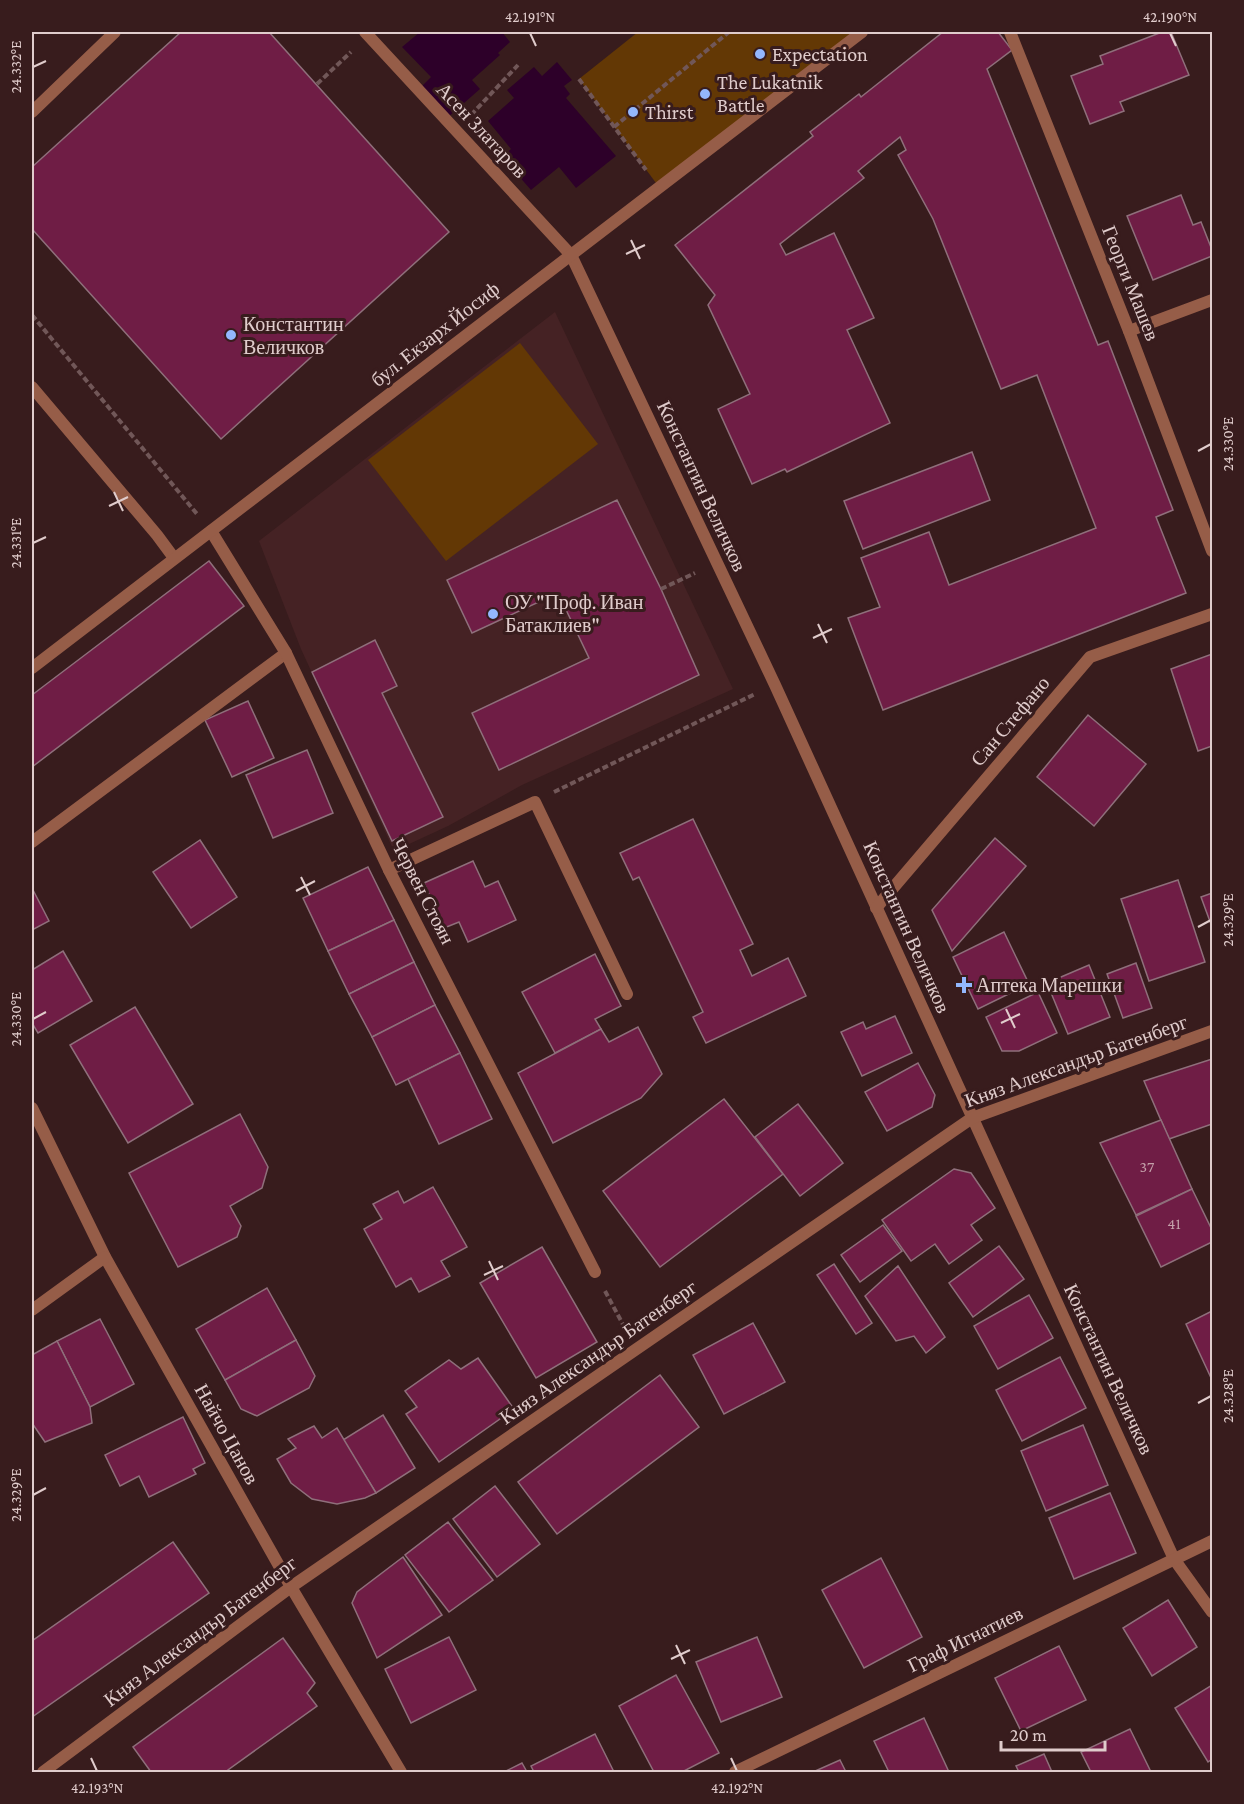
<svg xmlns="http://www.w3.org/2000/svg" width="1244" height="1804" viewBox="0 0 1244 1804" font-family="'Crimson Pro',serif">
  <rect width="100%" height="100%" fill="#381c1d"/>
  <path fill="#452224" d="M555,312l178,377 -211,96 -74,41 -54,25 -93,-202 -42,-108z"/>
  <g fill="#633805">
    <path d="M638,32h224l-203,155 -80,-108z"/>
    <path d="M520,343l78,101 -152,117 -78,-101z"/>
  </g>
  <g fill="#2d0029">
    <path d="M420,32h82l8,10 -12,11 2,2 -28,25 8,9 -33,29 -27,-30 11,-11 -29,-30z"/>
    <path d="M557,62l15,18 -8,6 6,8 -4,4 50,58 -40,32 -17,-21 -28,23 -29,-33 9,-8 -23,-28 26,-23 -7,-8 27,-23 8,9z"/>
  </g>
  <g fill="#6f1d45" stroke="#8f6f7b" stroke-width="1.5">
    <path d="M181,32h88l180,200 -228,207 -189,-210v-62z"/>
    <path d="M943,32h55l14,18 -25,19 111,276 10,-4 65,169 -17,7 30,76 -303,117 -35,-92 32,-11 -19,-49 68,-26 20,53 147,-57 -59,-153 -36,14 -68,-170 -35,-64 8,-5 -6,-13 -42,34 6,7 -84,66 6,11 48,-22 40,85 -27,12 43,93 -103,49 -2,-3 -33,15 -34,-75 32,-15 -42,-89 7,-10 -40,-50 138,-109 -3,-4 49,-38 2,3z"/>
    <path d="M1162,32h9l18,43 -69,27 4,9 -34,13 -19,-48 32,-12 -3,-8z"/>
    <path d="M1181,195l12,30 8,-3 11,28v6l-59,24 -26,-64z"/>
    <path d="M972,452l18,48 -127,49 -19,-48z"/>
    <path d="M617,500l44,89 38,86 -200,95 -27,-57 117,-55 -31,-65 -86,40 -25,-53z"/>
    <path d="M209,561l35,45 -212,161v-72z"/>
    <path d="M375,640l22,46 -15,7 61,124 -51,24 -80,-169z"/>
    <path d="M1212,654v92l-14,5 -27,-82z"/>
    <path d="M248,701l26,57 -42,19 -27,-57z"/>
    <path d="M1088,715l58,49 -52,62 -57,-49z"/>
    <path d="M307,750l26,63 -60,25 -27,-63z"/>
    <path d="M693,819l60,125 -13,6 12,26 36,-18 18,38 -100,47 -13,-26 10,-5 -64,-135 -6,3 -13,-27z"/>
    <path d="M995,838l31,28 -74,85 -20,-41z"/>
    <path d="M200,840l37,57 -46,31 -38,-56z"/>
    <path d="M473,861l12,26 13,-6 18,39 -48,22 -9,-20 -15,6 -20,-45z"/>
    <path d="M368,867l26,53 -66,31 -25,-53z"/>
    <path d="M1178,880l27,82 -56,19 -28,-82z"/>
    <path d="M32,888l17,33 -17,9z"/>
    <path d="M1212,893v34l-11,-30z"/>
    <path d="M394,920l20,42 -65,32 -21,-43z"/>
    <path d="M1004,932l25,52 -51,25 -25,-52z"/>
    <path d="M63,951l29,50 -54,32 -6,-10v-53z"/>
    <path d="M595,954l26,52 -26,13 6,10 -46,24 -33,-61z"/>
    <path d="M414,962l21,43 -63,32 -23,-43z"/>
    <path d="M1136,963l16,45 -29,10 -16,-44z"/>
    <path d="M1089,965l21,52 -42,17 -21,-51z"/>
    <path d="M1038,992l19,41 -38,18h-17l-16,-34z"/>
    <path d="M435,1005l25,48 -64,32 -24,-48z"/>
    <path d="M135,1007l58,97 -65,39 -58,-98z"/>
    <path d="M895,1016l17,37 -50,23 -21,-44 22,-10 3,7z"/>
    <path d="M638,1027l24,47 -21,24 -88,45 -35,-70 83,-44 8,13z"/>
    <path d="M460,1053l32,66 -53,25 -31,-65z"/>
    <path d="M1212,1059v65l-43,15 -25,-58z"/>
    <path d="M918,1063l17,32 -3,12 -45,24 -22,-39z"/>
    <path d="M724,1099l59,75 -123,93 -57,-76z"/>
    <path d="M798,1104l45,59 -43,33 -45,-59z"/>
    <path d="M240,1114l28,53 -6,21 -32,18 11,20 -4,11 -59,30 -49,-94z"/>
    <path d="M1161,1120l31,69 -56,26 -36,-72z"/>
    <path d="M954,1169l17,4 24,35 -24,17 11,15 -33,24 -14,-20 -24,17 -29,-41z"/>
    <path d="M433,1187l34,60 -26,14 9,15 -31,16 -8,-14 -15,9 -32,-58 18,-10 -9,-15 25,-13 6,12z"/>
    <path d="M1192,1189l20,41v12l-51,25 -25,-51z"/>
    <path d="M883,1225l19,26 -42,31 -19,-27z"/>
    <path d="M999,1246l25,33 -51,38 -24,-34z"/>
    <path d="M542,1247l55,95 -61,36 -56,-95z"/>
    <path d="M834,1264l38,59 -16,11 -39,-59z"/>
    <path d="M898,1266l47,71 -19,16 -12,-17 -18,5 -31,-45z"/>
    <path d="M267,1288l29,52 -71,40 -29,-51z"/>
    <path d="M1029,1295l24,43 -55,31 -24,-43z"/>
    <path d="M1212,1311v69l-26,-56z"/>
    <path d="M100,1319l34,65 -44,23 -33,-66z"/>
    <path d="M753,1323l32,59 -61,32 -31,-59z"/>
    <path d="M296,1340l19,36 -6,12 -52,28 -16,-7 -16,-29z"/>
    <path d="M57,1341l33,66 2,16 -47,19 -13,-19v-68z"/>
    <path d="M1060,1357l26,51 -64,33 -26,-51z"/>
    <path d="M478,1358l36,51 -75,53 -33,-48 11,-7 -12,-16 44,-31 12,9z"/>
    <path d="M660,1375l39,52 -142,107 -39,-52z"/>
    <path d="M383,1415l32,53 -39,25 -33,-53z"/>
    <path d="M183,1417l22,46 -12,6 3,5 -47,23 -10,-21 -19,10 -15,-31z"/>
    <path d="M1083,1425l25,60 -62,26 -25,-60z"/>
    <path d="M314,1426l8,12 15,-10 39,65 -11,5 -28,6 -25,-5 -21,-16 -14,-24 19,-11 -8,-9z"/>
    <path d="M495,1486l45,58 -43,33 -44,-58z"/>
    <path d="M1110,1493l26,60 -62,26 -25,-61z"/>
    <path d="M448,1522l45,58 -44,32 -44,-57z"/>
    <path d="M173,1542l36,51 -177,124v-76z"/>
    <path d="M403,1557l39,58 -65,43 -25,-55 5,-11z"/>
    <path d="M881,1558l41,79 -58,31 -42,-78z"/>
    <path d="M1168,1600l29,47 -45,29 -29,-48z"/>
    <path d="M449,1637l27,53 -65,33 -26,-54z"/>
    <path d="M757,1637l25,60 -61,25 -25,-60z"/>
    <path d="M283,1638l32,45 -8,10 10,13 -92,66h-74l-18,-25z"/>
    <path d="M1059,1646l27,54 -65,31 -26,-53z"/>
    <path d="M676,1675l43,78 -37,19h-28l-35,-66z"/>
    <path d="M1212,1685v74l-4,3 -33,-54z"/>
    <path d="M924,1718l25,54h-60l-15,-31z"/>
    <path d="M1130,1729l21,43h-60l-10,-20z"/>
    <path d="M595,1734l19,38h-80l-3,-6z"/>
    <path d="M1044,1754l8,18h-33l-3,-6z"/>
    <path d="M840,1760l6,12h-33z"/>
    <path d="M522,1763l5,9h-23z"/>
  </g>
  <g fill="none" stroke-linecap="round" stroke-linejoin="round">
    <g stroke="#715758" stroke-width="4" stroke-dasharray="6 3" stroke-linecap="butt">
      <path d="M579,79l67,91"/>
      <path d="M317,84l34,-32"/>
      <path d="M471,115l47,-50"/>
      <path d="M614,127l115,-95"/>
      <path d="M32,315l165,199"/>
      <path d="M661,589l34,-16"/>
      <path d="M554,792l201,-98"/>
      <path d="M605,1291l21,39"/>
    </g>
    <g stroke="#965d48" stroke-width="12">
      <path d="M32,387l125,148 17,23"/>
      <path d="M32,842l254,-189"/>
      <path d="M389,870l146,-68 92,192"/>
    </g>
    <g stroke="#965d48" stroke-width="12">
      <path d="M365,32l206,223"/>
      <path d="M32,112l83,-80"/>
    </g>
    <g stroke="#965d48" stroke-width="12">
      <path d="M1010,32l119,299 83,220"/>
      <path d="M571,255l204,430 399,874 38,53"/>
      <path d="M1129,331l83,-31"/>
      <path d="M211,531l75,122 103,217 206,402"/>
      <path d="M876,908l214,-251 122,-43"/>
      <path d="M32,1108l73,149 186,330 110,185"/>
      <path d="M32,1310l73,-53"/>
      <path d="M43,1772l248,-185 681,-469 240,-87"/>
      <path d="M735,1772l477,-231"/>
    </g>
    <path stroke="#965d48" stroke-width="12" d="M32,668l830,-636"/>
  </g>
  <path fill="none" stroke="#e0cccc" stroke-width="2" d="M530,33l6,13M1170,33l6,13M33,67l13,-6M631,240l9,19M626,254l19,-9M1198,451l13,-7M114,492l9,19M109,506l19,-9M33,543l13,-6M818,624l9,19M813,638l19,-9M301,877l9,18M296,891l19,-10M1198,927l13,-7M1006,1009l9,19M33,1019l13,-7M1001,1023l19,-9M489,1261l9,19M484,1275l19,-9M1198,1403l13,-7M33,1495l13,-7M676,1645l9,19M671,1659l19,-9M91,1758l6,13M731,1758l6,13"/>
  <g fill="#93b7fd" stroke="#381c1d" stroke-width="2">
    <circle cx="760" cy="54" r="6"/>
    <circle cx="705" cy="94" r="6"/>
    <circle cx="633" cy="112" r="6"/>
    <circle cx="231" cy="335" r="6"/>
    <circle cx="493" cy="614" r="6"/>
    <path d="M961 976h6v6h6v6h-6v6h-6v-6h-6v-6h6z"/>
  </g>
  <g text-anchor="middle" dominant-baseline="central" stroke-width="6" stroke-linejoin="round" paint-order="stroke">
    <g font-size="16" fill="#c4a0aa">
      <text x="1147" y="1166">37</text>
      <text x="1174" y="1223">41</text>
    </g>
    <g font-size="20" fill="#e0cccc" stroke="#381c1d" text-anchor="start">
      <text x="772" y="54">Expectation</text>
      <text x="717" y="82">The Lukatnik<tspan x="717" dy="23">Battle</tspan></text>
      <text x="645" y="112">Thirst</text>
      <text x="243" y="324">Константин<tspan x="243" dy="23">Величков</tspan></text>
      <text x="505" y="602">ОУ "Проф. Иван<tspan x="505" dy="23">Батаклиев"</tspan></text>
      <text x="976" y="985">Аптека Марешки</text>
    </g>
    <g font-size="20" fill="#e0cccc" stroke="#381c1d">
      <text transform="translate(482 130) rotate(47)">Асен Златаров</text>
      <text transform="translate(1131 283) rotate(68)">Георги Машев</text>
      <text transform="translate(435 334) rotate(-38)">бул. Екзарх Йосиф</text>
      <text transform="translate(702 486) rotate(65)">Константин Величков</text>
      <text transform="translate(1010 721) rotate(-50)">Сан Стефано</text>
      <text transform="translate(423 891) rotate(63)">Червен Стоян</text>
      <text transform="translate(907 927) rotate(66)">Константин Величков</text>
      <text transform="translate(1076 1061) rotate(-20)">Княз Александър Батенберг</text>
      <text transform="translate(598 1352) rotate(-35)">Княз Александър Батенберг</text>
      <text transform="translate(1109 1369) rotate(65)">Константин Величков</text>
      <text transform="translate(227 1434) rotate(61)">Найчо Цанов</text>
      <text transform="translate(200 1631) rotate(-37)">Княз Александър Батенберг</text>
      <text transform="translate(965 1639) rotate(-26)">Граф Игнатиев</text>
    </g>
  </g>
  <rect width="1244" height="1804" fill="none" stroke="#381c1d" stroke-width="66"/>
  <path d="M1001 1741v9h104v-9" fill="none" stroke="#e0cccc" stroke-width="3"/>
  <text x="1010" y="1741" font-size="18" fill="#e0cccc" stroke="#381c1d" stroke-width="4.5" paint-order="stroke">20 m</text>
  <rect x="33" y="33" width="1178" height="1738" fill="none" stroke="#e0cccc" stroke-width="2"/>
  <g font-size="15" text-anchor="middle" fill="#e0cccc">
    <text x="530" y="22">42.191°N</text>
    <text x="1170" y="22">42.190°N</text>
    <text transform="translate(16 67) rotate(-90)" y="5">24.332°E</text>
    <text transform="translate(1228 444) rotate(-90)" y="5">24.330°E</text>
    <text transform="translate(16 543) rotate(-90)" y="5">24.331°E</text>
    <text transform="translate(1228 920) rotate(-90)" y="5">24.329°E</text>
    <text transform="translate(16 1019) rotate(-90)" y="5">24.330°E</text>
    <text transform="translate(1228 1396) rotate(-90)" y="5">24.328°E</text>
    <text transform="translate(16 1495) rotate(-90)" y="5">24.329°E</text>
    <text x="97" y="1793">42.193°N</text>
    <text x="737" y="1793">42.192°N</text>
  </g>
</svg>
